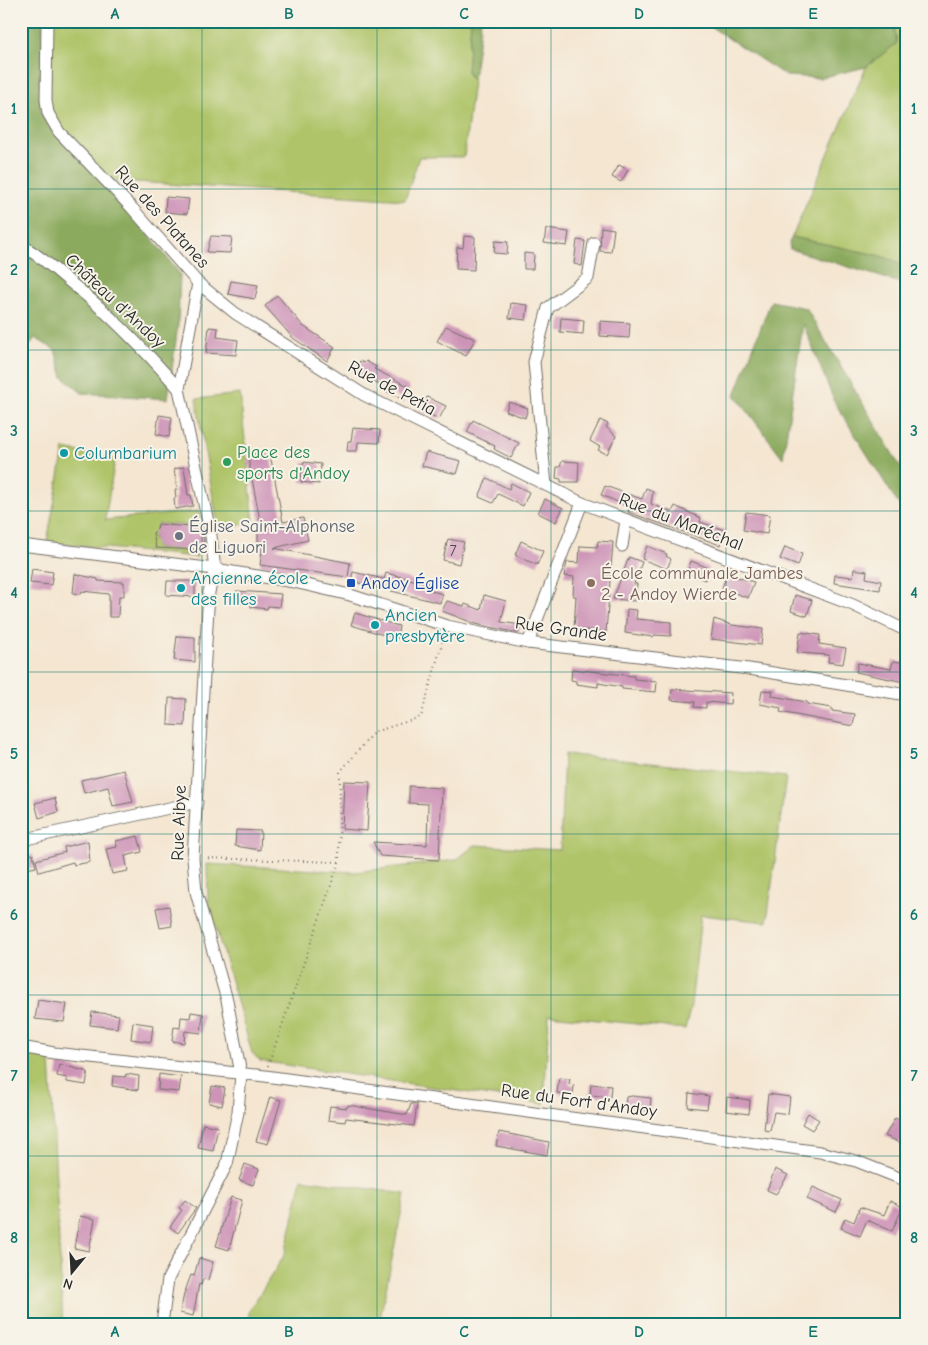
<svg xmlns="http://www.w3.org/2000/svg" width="928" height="1345" viewBox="0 0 928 1345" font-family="'Comic Neue',sans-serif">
  <rect width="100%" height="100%" fill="#f7f3e8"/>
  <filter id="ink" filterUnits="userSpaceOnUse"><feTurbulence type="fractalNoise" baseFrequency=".02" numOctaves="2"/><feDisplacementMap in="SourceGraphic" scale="10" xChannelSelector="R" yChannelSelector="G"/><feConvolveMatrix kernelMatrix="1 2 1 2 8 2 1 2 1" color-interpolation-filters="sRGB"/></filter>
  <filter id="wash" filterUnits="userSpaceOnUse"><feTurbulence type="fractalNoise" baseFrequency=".0096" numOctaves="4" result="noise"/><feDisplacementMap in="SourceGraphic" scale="20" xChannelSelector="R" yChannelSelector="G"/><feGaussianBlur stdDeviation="1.12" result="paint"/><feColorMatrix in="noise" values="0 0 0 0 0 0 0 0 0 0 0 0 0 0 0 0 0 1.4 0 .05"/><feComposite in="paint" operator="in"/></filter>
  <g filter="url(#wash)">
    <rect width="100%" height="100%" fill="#f4e6d1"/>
    <g fill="#afc469" stroke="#6d784a">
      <path d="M47,21h424l-4,51 6,9 -9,76h-45l-14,43 -299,-20 -58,-67z"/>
      <path d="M893,21h14v244l-30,-10 -85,-18 74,-170 31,-24z"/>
      <path d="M240,394l14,129 -36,4 -22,-128z"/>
      <path d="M64,449l51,10 -10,61 94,-9v15l-41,-2 -5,14 3,4v6l41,4v5l-150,-15z"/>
      <path d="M564,754l222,23 -19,145 -66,-7 -10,91 -6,23 -136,-14 -5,89 -284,-43 -8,-8 -44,-152 -1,-37 147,8 102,-12 19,-15 85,5z"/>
      <path d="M21,1050l29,8 13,266h-42z"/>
      <path d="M302,1179l103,15 -26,130h-130v-13l36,-57z"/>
    </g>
    <g fill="#8baa5d" stroke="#5b6a44">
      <path d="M21,21h22l-2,91 13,22 52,46 74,94 -2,51 -10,74 -86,-6 -19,-16 -8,-27 -20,-12 -14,19z"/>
      <path d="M471,21h10l-8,60 -6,-9z"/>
      <path d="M702,21h191l4,22 -31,24 -46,11 -34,-2z"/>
      <path d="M792,237l85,18 30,10v20l-117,-36 -1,-6z"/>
      <path d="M771,301l35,7 101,170v40l-72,-115 -32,-79 -20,134 -48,-63z"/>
    </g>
    <g id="blocks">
      <g fill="#ce94b8">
        <path d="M619,165l9,5 -7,12 -9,-5z"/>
        <path d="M166,197l23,2 -2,15 -22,-2z"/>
        <path d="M601,227l13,2 -3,23 -11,-1z"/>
        <path d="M546,229l23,3 -2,14 -23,-3z"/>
        <path d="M211,236l21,1 -2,16 -23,-1z"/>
        <path d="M464,236l11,1 -1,33 -18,-1 1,-22 6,1z"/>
        <path d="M577,240l8,1 -3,25 -8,-2z"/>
        <path d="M495,241l13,1 -1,12 -13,-1z"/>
        <path d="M524,253l10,1 -1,15h-9z"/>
        <path d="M231,281l27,4 -3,14 -27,-5z"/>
        <path d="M277,295l26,31 32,21 -8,14 -34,-23 -28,-32z"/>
        <path d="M511,303l17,2 -2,15 -17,-2z"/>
        <path d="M561,318l23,2 -1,14 -23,-2z"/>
        <path d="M600,321l30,2 -1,15 -29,-2z"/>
        <path d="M446,326l29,13 -9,17 -29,-15z"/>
        <path d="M209,327l9,1 -1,9 21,3 -2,15 -30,-2z"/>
        <path d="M360,361l4,2 2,-2 10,6 -2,2 36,18 -6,13 -23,-11 1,-3 -29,-14z"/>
        <path d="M427,397l19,9 -7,13 -19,-9z"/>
        <path d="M509,402l19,6 -3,10 -19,-7z"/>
        <path d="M159,415l13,2 -3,20 -13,-3z"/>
        <path d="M473,420l46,23 -8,15 -17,-9 1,-3 -28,-14z"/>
        <path d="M600,420l8,4 -2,3 10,9 -9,18 -9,-4 2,-3 -10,-6z"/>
        <path d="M353,428l27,2 -1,13 -21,-1 -1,9h-10l1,-10h3z"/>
        <path d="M266,451l1,3h3l13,68 20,-4 5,22 -34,8 76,15 -2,14 -88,-12 3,-22h-5v-12h4l-14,-73h3v-4z"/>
        <path d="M426,452l35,9 -4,13 -35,-8z"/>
        <path d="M562,461l17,1 -1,20h-17v-3l-5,-1 1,-11h3z"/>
        <path d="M303,462l18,2 -2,20 -18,-2z"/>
        <path d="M184,467l4,28h3l2,11 -18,3 -1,-11h2l-1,-8 2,-1 -3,-20z"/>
        <path d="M487,478l22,11 2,-6 18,9 -6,14 -25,-12 -5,9 -14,-6z"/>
        <path d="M605,486l37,13 4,-11 7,3 -2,13 21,8 3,-6 26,12 -1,4 25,8 -5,15 -92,-33 2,-5 -29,-12z"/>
        <path d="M545,499l18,9 -7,14 -18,-9z"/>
        <path d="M746,512l24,3 -3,19 -24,-4z"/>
        <path d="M158,524l43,4 3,12 -3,10 -45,-2 -3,-15 4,-4z"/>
        <path d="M448,539l16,3 -5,22 -16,-4z"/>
        <path d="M521,541l22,10 -6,14 -22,-10z"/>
        <path d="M598,541l15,1 -7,90 -32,-3 2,-33h-3l1,-19 -10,-1 3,-14 12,1 1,-17 17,1z"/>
        <path d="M647,546l20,8 -1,2 5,3 -4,10 -25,-10z"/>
        <path d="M785,547l17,7 -4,12 -18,-7z"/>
        <path d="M629,557l13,5 -8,22h3l-2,17 -22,-2z"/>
        <path d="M691,561l18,7 -4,12 -18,-7z"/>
        <path d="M32,569l21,3 -2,13 -21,-2z"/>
        <path d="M854,569l13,2 -1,7 15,3 -1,9 -46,-7 1,-8 18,2z"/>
        <path d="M353,572l31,7 2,-6 47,12 -1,6 11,3 -3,9 -89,-22z"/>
        <path d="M75,574l23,5v2l26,1v14h-5l-1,21h-9v-23l-27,-3 -1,3 -8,-1z"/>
        <path d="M727,574l27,8 -6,16 -26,-10z"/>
        <path d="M167,581h28v16l-29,-2z"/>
        <path d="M236,591l45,3 -2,13 -11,-1 -1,3 -16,-2v-3l-16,-1z"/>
        <path d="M484,595l22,6 -5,21 20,3 -3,8 -42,-9 -34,-13 5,-10 17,5 1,-2 16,6z"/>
        <path d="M795,595l17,5 -5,16 -16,-5z"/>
        <path d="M627,609l10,1 -1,9 35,3v14l-16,-1 -2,2 -28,-4z"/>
        <path d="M355,613l44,13 -2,13 -46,-14z"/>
        <path d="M714,619l18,6 31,4 -2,16 -50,-6z"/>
        <path d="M800,632l20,3 -1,9 27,4 -3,16 -15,-2 1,-7 -32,-2z"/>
        <path d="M177,636l18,1v25l-21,-2z"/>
        <path d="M893,661l14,2v12l-3,7 -48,-10 2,-9 33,6z"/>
        <path d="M572,669l62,7v3l23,2 -1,11 -34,-3v-2l-24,-4v4l-22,-3v-3l-5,-1z"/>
        <path d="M672,689l59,4 -1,11 -24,-2v6l-12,-1 1,-5 -24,-2z"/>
        <path d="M762,690l11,1 -1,5 35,6v2l25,4v3l23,3 -2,12 -73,-14 1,-4 -21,-4z"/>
        <path d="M169,698l17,1 -1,27 -17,-1z"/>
        <path d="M124,770l9,32 -20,4 -5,-19 -24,6 -3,-13z"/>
        <path d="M344,781l26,1 -3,49 -25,-2z"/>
        <path d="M409,786l33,2 -3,72 -59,-4 -7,-14 54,3 1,-41 -19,-1z"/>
        <path d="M55,798l3,14 -19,6 -4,-15z"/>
        <path d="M236,830l25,1 -1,19 -25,-4z"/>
        <path d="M138,836l4,16 -17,4 3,15 -16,3 -6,-25 11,-2 -1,-6z"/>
        <path d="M88,841l2,21 -16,3 -1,-3 -34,10 -3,-12 29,-8 -1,-5z"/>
        <path d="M33,854l3,13 -15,3v-13z"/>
        <path d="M169,906l3,20 -12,2 -4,-20z"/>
        <path d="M38,1000l29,4 -3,18 -29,-3z"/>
        <path d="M92,1012l27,3 -2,13 -27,-3z"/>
        <path d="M191,1012l12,2 -2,19 -16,-2 -1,12 -12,-2 2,-14 6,1 1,-11 9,1z"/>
        <path d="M133,1022l20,3 -2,17 -20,-3z"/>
        <path d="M59,1064l29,8 -2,13 -19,-3v-4l-10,-2z"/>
        <path d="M126,1074l13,2 -1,14 -26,-4 1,-10 12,1z"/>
        <path d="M159,1074l22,3 -2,15 -21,-2z"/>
        <path d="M559,1078l11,1 -1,5 5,1 -1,10 -16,-2z"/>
        <path d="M591,1084l20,2 -1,11 -20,-2z"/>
        <path d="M212,1086l13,2 -3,18 -13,-3z"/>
        <path d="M689,1093l20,3 -2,13 -19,-2z"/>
        <path d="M768,1094l22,3 -2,17 -14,-2 -4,19 -6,-1z"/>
        <path d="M632,1096l19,2 -1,13 -25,-5 1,-9z"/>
        <path d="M270,1097l11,3 -13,44 -12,-3z"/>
        <path d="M727,1097l23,3 -1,14 -23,-3z"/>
        <path d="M411,1104h6l-3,22 -68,-8 -1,4 -17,-2 2,-14 17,2 1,-3 59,10z"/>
        <path d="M808,1113l11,7 -7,10 -10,-6z"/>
        <path d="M895,1118l12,5v14l-3,-1 -3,7 -16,-7z"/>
        <path d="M203,1124l15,3 -5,24 -15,-3z"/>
        <path d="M499,1132l50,10 -2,13 -51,-9z"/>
        <path d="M245,1164l14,5 -6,16 -14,-5z"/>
        <path d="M775,1169l13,6 -12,19 -9,-4z"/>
        <path d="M813,1187l29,13 -6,12 -29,-13z"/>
        <path d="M231,1197l11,3 -13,50 -13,-4z"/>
        <path d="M185,1200l11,8 -18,25 -8,-6 12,-17 -3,-2z"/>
        <path d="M890,1201l13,6 -11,24 -25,-11 -7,16 -19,-8 4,-10 9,4 6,-15 24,8z"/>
        <path d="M80,1216l15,3 -6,32 -15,-3z"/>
        <path d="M199,1258l14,4 -5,18 -5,-1 -2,6 -2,-1 -6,32 -13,-3 4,-19 7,-19 3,1z"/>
      </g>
    </g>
  </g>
  <g filter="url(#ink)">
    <use href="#blocks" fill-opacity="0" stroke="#716c65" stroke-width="1"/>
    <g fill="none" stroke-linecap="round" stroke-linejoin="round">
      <defs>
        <g id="minor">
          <path d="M47,21l-1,79 2,13 11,19 73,76 66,75 -19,106 32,147 4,33 -6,23 -16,266 3,34 31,108 14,74 -3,38 -11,52 -59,115 -6,45"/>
          <path d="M21,245c18,10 34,24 49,37 40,32 75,68 109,107"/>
          <path d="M198,283l37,30 129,82 218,108 271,102 54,26"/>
          <path d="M546,485l-12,-123 14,-54 40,-30 6,-35"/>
          <path d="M21,545l194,24 79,13 56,13 97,31 81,17 221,26 158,26"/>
          <path d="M622,546l4,-26"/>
          <path d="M528,643l54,-140"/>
          <path d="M21,840l176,-38"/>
          <path d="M21,1047l33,6 211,23 555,76 36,9 51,20"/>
        </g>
      </defs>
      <use href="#minor" stroke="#716c65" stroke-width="13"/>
      <g stroke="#716c65" stroke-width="2" stroke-dasharray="1 4" stroke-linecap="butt">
        <path d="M203,858l136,4"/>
        <path d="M268,1066l71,-204 1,-90 34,-40 47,-15 23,-81"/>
      </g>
      <use href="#minor" stroke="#fff" stroke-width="11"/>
    </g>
  </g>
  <path fill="none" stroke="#0f766e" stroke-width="1" stroke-opacity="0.55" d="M202,21v1303M377,21v1303M551,21v1303M726,21v1303M21,189h886M21,350h886M21,511h886M21,672h886M21,834h886M21,995h886M21,1156h886"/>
  <g fill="#0f9aa8" stroke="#f7f3e8" stroke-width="2">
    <circle cx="64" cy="453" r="5"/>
    <circle cx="181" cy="588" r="5"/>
    <circle cx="375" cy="625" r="5"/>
  </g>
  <circle fill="#2e9e5b" stroke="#f7f3e8" stroke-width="2" cx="227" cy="462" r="5"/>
  <circle fill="#6b7280" stroke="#f7f3e8" stroke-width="2" cx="179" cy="536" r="5"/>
  <rect fill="#1a4fb4" stroke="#f7f3e8" stroke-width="2" x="346" y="578" width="10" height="10" rx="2.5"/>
  <circle fill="#8d6e63" stroke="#f7f3e8" stroke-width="2" cx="591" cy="583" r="5"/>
  <g text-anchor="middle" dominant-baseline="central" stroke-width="4" stroke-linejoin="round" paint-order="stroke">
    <g font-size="15" fill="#54454e">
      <text x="453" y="551">7</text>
    </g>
    <g font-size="18" fill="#2b2b2b" stroke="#f7f3e8">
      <text transform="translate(162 217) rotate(48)">Rue des Platanes</text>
      <text transform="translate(115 301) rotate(43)">Château d'Andoy</text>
      <text transform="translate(392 388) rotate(28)">Rue de Petia</text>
      <text transform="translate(681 522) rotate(21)">Rue du Maréchal</text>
      <text transform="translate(561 629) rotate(8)">Rue Grande</text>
      <text transform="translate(179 823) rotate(-88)">Rue Aibye</text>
      <text transform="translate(579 1101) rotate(8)">Rue du Fort d'Andoy</text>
    </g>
    <g font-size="18" fill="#27864d" stroke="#f7f3e8" text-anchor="start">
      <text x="237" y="452">Place des<tspan x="237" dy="21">sports d'Andoy</tspan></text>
    </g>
    <g font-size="18" fill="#0d838f" stroke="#f7f3e8" text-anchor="start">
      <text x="74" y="453">Columbarium</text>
      <text x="191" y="578">Ancienne école<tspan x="191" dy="21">des filles</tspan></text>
      <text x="385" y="615">Ancien<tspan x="385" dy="21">presbytère</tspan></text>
    </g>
    <g font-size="18" fill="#5b616d" stroke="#f7f3e8" text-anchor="start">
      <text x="189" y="526">Église Saint-Alphonse<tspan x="189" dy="21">de Liguori</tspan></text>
    </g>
    <g font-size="18" fill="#785e54" stroke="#f7f3e8" text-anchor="start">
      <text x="601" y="573">École communale Jambes<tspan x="601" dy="21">2 - Andoy Wierde</tspan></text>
    </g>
    <g font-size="18" fill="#164399" stroke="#f7f3e8" text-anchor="start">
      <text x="361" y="583">Andoy Église</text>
    </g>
  </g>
  <rect width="928" height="1345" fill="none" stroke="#f7f3e8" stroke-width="55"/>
  <g transform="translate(72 1272) rotate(198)" stroke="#f7f3e8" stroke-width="4" paint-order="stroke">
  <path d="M0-4L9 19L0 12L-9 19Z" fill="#2b2b2b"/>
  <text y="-8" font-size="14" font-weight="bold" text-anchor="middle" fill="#2b2b2b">N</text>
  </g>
  <rect x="28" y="28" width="872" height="1290" fill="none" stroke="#0f766e" stroke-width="2"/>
  <g font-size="16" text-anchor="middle" font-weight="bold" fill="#0f766e">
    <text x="115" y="19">A</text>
    <text x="289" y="19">B</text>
    <text x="464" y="19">C</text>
    <text x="639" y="19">D</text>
    <text x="813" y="19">E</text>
    <text x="14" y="114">1</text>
    <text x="914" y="114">1</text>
    <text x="14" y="275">2</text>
    <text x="914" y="275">2</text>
    <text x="14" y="436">3</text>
    <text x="914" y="436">3</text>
    <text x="14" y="598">4</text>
    <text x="914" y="598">4</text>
    <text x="14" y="759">5</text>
    <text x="914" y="759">5</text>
    <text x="14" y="920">6</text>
    <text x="914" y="920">6</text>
    <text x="14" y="1081">7</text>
    <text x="914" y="1081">7</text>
    <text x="14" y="1243">8</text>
    <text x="914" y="1243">8</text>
    <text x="115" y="1337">A</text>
    <text x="289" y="1337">B</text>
    <text x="464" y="1337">C</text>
    <text x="639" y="1337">D</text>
    <text x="813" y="1337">E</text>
  </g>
</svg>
